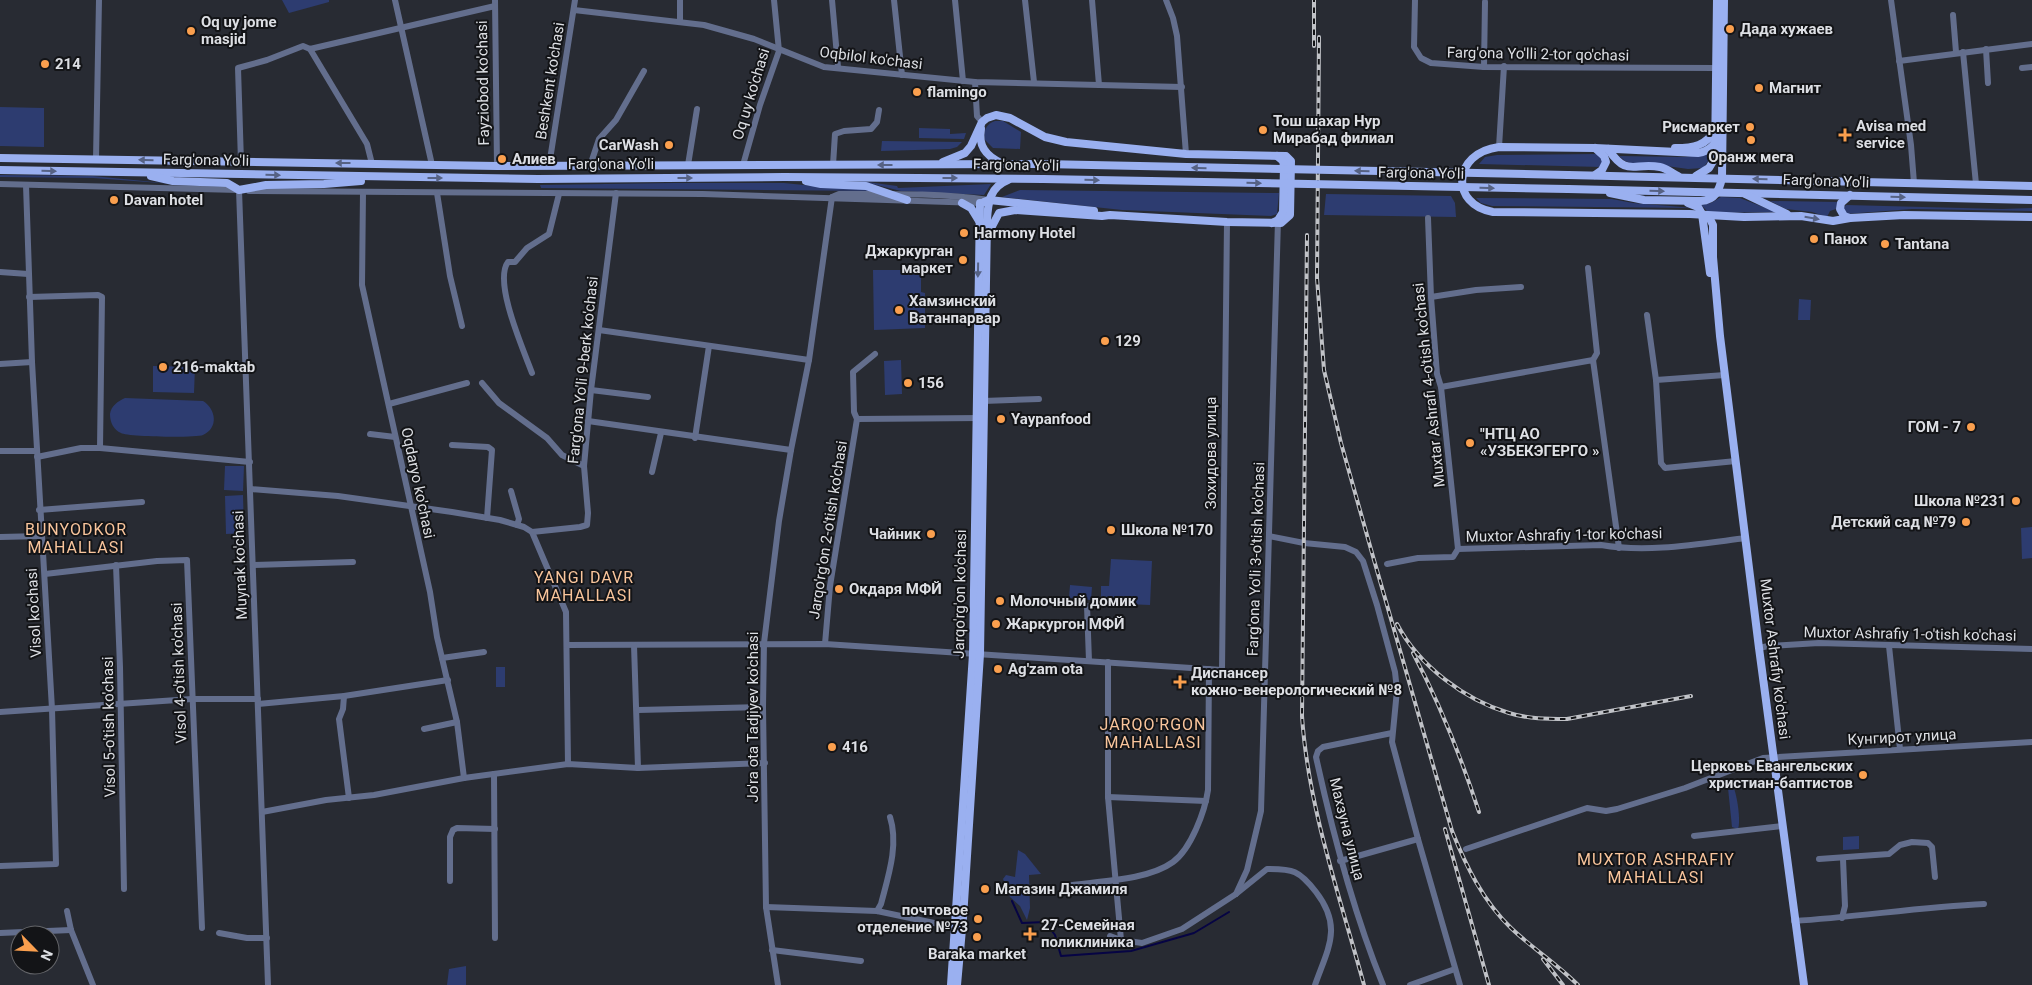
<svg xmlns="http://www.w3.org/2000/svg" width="2032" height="985" viewBox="0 0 2032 985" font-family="Roboto,sans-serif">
  <rect width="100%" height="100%" fill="#282b33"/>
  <g fill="#2d3c70">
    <path d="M282,0h47v2l-40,11z"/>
    <path d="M0,107l44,1v39l-44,-1z"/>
    <path d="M995,121h8l18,11 -1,17 -27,-1 -8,-8c-2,-9 1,-16 10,-19z"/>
    <path d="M919,128l31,1v5l16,-1 -2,6 -45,-1z"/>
    <path d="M882,141l80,1 -5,5 -7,2 -69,2z"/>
    <path d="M1711,153l-2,7 -6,8 -15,1 -36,-5h-19l-8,-3 -6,-5 66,1z"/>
    <path d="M1597,154l6,5 -2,8 -122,-3 6,-7 12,-2z"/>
    <path d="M0,175l93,1 81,8 -81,-6 -93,-1z"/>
    <path d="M860,181l37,5 1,2 93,-4 -7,11 -83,-4z"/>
    <path d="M673,183h111l40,4 36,1 14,3 -333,-3 -1,-3z"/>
    <path d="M1020,190l259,3 -2,21 -6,2 -149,-6 -120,-13z"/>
    <path d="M1326,194l125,2 4,7 1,14 -132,-2z"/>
    <path d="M1721,197l19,1 36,14 -67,1 -8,-8 10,-2z"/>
    <path d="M1476,198l136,1 21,4 61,5 -202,-2 -11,-3z"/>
    <path d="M1770,201l68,1 -2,7 -6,2 -3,6 -15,-5 -26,-3z"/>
    <path d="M1846,205l156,4 30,-1v3l-120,-2 -66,5 -3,-5z"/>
    <path d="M873,270h48v22l4,1v35l-51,2z"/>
    <path d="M1799,299l12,1 -1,20h-12z"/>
    <path d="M901,360l1,34 -17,1 -1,-34z"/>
    <path d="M153,366l42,1 -1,26 -41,-1z"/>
    <path d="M125,398l78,3c13,8 16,27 0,34 -7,3 -76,2 -82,-2 -7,-3 -11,-10 -11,-19 1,-8 8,-13 15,-16z"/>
    <path d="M225,466h19l-1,25 -19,-1z"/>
    <path d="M243,495l1,38 -18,1 -1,-38z"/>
    <path d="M2032,527v31l-10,1 -1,-31z"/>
    <path d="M1111,559l41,2 -2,44 -49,-2v-17h8z"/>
    <path d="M1070,585l22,2 -1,13 -22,-2z"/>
    <rect x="496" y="667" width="9" height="20"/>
    <path d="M1733,786c4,8 8,35 5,43l-6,-2 -4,-39z"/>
    <path d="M1859,836v13l-16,1v-13z"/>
    <path d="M1018,850l7,4 16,20 -12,1 1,33 -3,12 -7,-14 -10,-9 -7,-18 3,-4 9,2z"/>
    <path d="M466,966v19h-19l2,-16z"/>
  </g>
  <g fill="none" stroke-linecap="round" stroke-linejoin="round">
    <path stroke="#060444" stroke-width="2" d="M1012,901l10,22 23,-1 10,13 6,21 70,-5 63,-18 35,-21"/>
    <g stroke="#636e8d" stroke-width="6">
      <path d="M395,0l37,165"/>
      <path d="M495,0l2,166"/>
      <path d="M680,0v22"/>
      <path d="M832,0l6,67"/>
      <path d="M894,0l8,75"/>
      <path d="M955,0l8,81"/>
      <path d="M1025,0l9,82"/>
      <path d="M1092,0l7,85"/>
      <path d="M1166,0l7,18 4,18 9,118"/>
      <path d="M1415,0l-1,47 7,11 10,5 53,4 232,1"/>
      <path d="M1891,0l20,145 3,38"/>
      <path d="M574,10l130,15 50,14 70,28 151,15 207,5"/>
      <path d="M1953,15l3,37"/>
      <path d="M310,49l57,95 5,20"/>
      <path d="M1986,49l2,34"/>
      <path d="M1963,52l13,132"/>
      <path d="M1899,61l133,-17"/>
      <path d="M1484,67l1,-65"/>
      <path d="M2022,68l10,-1"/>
      <path d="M975,82l2,34 5,6"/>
      <path d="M1499,147l5,-81"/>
      <path d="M96,159l3,-159"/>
      <path d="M241,162l-3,-94 29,-8 36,-14 7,3 185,-43"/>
      <path d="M688,165l9,-56"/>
      <path d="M743,165l17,-60 19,-54 -5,-51"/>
      <path d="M833,165l2,-31 9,-3 27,-2 6,-7 2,-12"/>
      <path d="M549,166l26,-166"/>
      <path d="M590,166l9,-27 17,-19 28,-49"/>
      <path d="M0,184l239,6"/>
      <path d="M239,190l29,795"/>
      <path d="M249,191l454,3 277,9"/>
      <path d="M363,192l-1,93 68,307 7,45 20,85 7,56"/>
      <path d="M437,193l13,83 12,50"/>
      <path d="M832,197l7,-3c50,0 100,-1 150,6"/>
      <path d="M1428,218l3,79 6,77 4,13 17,162"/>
      <path d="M1588,268l9,85 -4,7"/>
      <path d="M0,272l28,2"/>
      <path d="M29,297l69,-2 4,2 -2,151"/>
      <path d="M1431,297l45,-7 45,-3"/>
      <path d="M1647,315l9,65 5,83 4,5 71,-7"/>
      <path d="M599,330l210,30"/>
      <path d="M0,364l32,-2"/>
      <path d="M532,373c-8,-22 -39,-91 -24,-111h7l12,-14 22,-14 10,-40"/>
      <path d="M1656,380l69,-5"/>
      <path d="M482,383l17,20 48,35 15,17 22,11"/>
      <path d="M1441,387l152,-27 26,188"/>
      <path d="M591,390l57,7"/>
      <path d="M983,401l56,-2"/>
      <path d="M389,404l78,-21"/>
      <path d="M857,419l124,-1"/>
      <path d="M588,421l203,29"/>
      <path d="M370,434l25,3"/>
      <path d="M695,438l14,-92"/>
      <path d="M452,445l36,2 4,3 -5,68"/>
      <path d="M0,451h36"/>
      <path d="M37,457l44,-9h19l150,14"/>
      <path d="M652,472l9,-39"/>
      <path d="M250,489l88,7 114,16 48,8 24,7 8,5 34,80 2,152"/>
      <path d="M511,491l8,28 -2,6"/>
      <path d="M39,510l103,-8"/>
      <path d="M532,532l48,-5 7,-2 1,-12 -4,-47 7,-76 25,-197"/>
      <path d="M1269,536l35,7 41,4 11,5 7,9 14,44 18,67 2,18 -5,52 26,97 42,146"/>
      <path d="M0,537l42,-1"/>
      <path d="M1387,564l31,-6 35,-1 5,-8 143,-4c47,8 97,-1 145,-7"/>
      <path d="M116,565l4,102 4,222"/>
      <path d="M253,565l100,-3"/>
      <path d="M45,574l112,-13 30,-1 15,368"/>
      <path d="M1087,606l2,55"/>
      <path d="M825,644l5,-58 27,-167 -3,-7 -1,-40 22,-18"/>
      <path d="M567,645l258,-1 397,26 5,-448"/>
      <path d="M634,645l4,123"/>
      <path d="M1889,646l11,103"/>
      <path d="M1759,648l9,-2 51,-3 213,6"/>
      <path d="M442,658l42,-6"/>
      <path d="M1108,662v135l13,143"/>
      <path d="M344,696l-1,13 -4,10 10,79"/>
      <path d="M258,704l86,-8 104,-16"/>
      <path d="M638,710l125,-3"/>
      <path d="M0,712l192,-13h66"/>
      <path d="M424,729l33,-7"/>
      <path d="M494,774l1,164"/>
      <path d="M1108,797l98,4"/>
      <path d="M262,812l64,-12 48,-5 90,-17 104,-14 70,4 127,-5"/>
      <path d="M1694,836l89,-10"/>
      <path d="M1466,849l121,-41 19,3 11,-2 68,-21 78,-30 269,-16"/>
      <path d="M1819,859l70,-5 11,-9 12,-3 16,1 4,4 3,30"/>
      <path d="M1340,861l78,-22"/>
      <path d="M0,866l56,-2 -4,-155 -20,-347 -6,-177"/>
      <path d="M450,881v-44l3,-7 4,-2 38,1"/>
      <path d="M1064,886c32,-5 83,-5 109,-24 18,-13 32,-51 35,-72l1,-121"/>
      <path d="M1236,894l11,-24 14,-59 17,-591"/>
      <path d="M766,907l111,4 81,17"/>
      <path d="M67,911l4,19 22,55"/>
      <path d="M877,911l4,-7c7,-27 18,-59 9,-87"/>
      <path d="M1842,918l3,-12 -2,-47"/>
      <path d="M1794,921c64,-4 126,-14 190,-17"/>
      <path d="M0,933l71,-3"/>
      <path d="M219,933l28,5h20"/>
      <path d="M1110,936l11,4 21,3 40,-14 54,-35 31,-25c26,0 32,1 49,23 27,35 12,56 -1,93"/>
      <path d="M772,950l89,11"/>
      <path d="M778,985l-12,-78 -3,-200 1,-64 15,-122 12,-71 18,-90 23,-163"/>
      <path d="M1383,985c-30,-74 -50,-150 -67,-228l2,-6 5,-4 69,-14"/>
      <path d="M1410,985l45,-16"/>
    </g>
    <g stroke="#9ab0f0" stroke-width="8">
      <path d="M981,129c-3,17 5,27 20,34"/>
      <path d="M1722,131c-6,11 -10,20 -24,22l-103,-5 -96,-1c-47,6 -49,58 -6,65l197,2 54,3 57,-1 32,5 17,-3 54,-3 128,2"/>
      <path d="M1675,148c18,0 32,-2 40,-19"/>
      <path d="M1608,149c20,29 25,13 52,18 6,1 12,6 18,9"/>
      <path d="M0,158l497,8 546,-2"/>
      <path d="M943,162l22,-9 6,-7 11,-24 5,-4 9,-3 14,3 35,19 21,5 120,12 100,2 5,5 -1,54 -9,8 -54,-1 -117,-7 -8,1 -87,-6 -16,3 -10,19"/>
      <path d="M0,170l538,9 246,-2 259,2"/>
      <path d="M1568,175l464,11"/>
      <path d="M1595,175l7,-5 4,-8 -2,-6 -9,-8"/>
      <path d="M151,176l22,5 54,2 12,7 27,-5 58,-1 37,-3"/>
      <path d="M1696,176l13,-8 6,-10 2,-158"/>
      <path d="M806,181l15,3 45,2 41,14"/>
      <path d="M1568,189l464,11"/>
      <path d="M1610,193l34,7 57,1c14,-1 18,-10 21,-23l2,-178"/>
      <path d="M1745,194l42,20"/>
      <path d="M1850,195l-9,8 -1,6 4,7 6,2"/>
      <path d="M984,202l5,-2 105,11"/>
      <path d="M962,203l9,5 8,13"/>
      <path d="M1688,203l10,4 4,7 8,59"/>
      <path d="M1704,215l6,4 3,6v32l7,79 39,312 45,337"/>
      <path d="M1272,223l6,-3 5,-8 1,-46 -1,-5 -6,-5"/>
      <path d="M951,985l22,-331 7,-451"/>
      <path d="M957,985l6,-67 17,-264 7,-434c1,-18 3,-33 21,-40"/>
    </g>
    <defs>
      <g id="rail">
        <path d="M1319,37l-2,241 7,92 17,73 33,117 78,271c14,35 31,70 59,97 21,20 46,36 67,57"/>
        <path d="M1314,46v-46"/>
        <path d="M1307,235l-5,481c6,91 38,181 62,269"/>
        <path d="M1397,624c22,42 68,76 112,89 19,6 39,6 58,6l124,-23"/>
        <path d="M1413,653c27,51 48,104 66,159"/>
        <path d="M1445,829l44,156"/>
        <path d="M1543,959l20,26"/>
      </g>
    </defs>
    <use href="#rail" stroke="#c0c2c7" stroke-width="4"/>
    <use href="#rail" stroke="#131417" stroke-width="2" stroke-dasharray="5.5" stroke-linecap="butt"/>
    <g stroke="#9ab0f0" stroke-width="8">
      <path d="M1043,164l525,11"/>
      <path d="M1043,179l525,10"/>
    </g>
  </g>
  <defs><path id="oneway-solid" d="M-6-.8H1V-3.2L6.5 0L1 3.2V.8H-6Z" transform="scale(1.25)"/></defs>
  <g fill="#566284">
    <use href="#oneway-solid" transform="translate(146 160) rotate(-179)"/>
    <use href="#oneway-solid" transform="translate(343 163) rotate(-180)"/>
    <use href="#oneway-solid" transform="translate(885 165) rotate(-180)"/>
    <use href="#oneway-solid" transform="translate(1199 168) rotate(-179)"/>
    <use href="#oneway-solid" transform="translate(49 171) rotate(1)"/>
    <use href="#oneway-solid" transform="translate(1362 171) rotate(-179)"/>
    <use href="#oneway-solid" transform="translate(273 175) rotate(1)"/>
    <use href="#oneway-solid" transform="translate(435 178)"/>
    <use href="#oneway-solid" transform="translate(685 178)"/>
    <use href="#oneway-solid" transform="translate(950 178)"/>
    <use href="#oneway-solid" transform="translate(1760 179) rotate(-179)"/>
    <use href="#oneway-solid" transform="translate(1092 180) rotate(1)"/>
    <use href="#oneway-solid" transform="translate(1254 183) rotate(1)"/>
    <use href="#oneway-solid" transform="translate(1487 188) rotate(1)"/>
    <use href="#oneway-solid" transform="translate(1657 191) rotate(1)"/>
    <use href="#oneway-solid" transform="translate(1898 197) rotate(1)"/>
    <use href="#oneway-solid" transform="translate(1812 218) rotate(10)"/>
    <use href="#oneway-solid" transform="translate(978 270) rotate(91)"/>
  </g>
  <g fill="#fa9f4e" stroke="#131417" stroke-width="2">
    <circle cx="1730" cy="29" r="5"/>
    <circle cx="191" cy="31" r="5"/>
    <circle cx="45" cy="64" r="5"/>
    <circle cx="1759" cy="88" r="5"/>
    <circle cx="917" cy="92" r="5"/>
    <circle cx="1750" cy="127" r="5"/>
    <circle cx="1263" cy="130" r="5"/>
    <path d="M1842.5 127.5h5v5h5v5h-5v5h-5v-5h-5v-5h5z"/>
    <circle cx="1751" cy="140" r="5"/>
    <circle cx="669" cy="145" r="5"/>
    <circle cx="502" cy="159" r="5"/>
    <circle cx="114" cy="200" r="5"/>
    <circle cx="964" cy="233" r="5"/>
    <circle cx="1814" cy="239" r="5"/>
    <circle cx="1885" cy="244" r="5"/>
    <circle cx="963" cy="260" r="5"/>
    <circle cx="899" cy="310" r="5"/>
    <circle cx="1105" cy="341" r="5"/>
    <circle cx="163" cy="367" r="5"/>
    <circle cx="908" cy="383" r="5"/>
    <circle cx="1001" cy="419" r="5"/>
    <circle cx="1971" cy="427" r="5"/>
    <circle cx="1470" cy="443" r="5"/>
    <circle cx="2016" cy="501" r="5"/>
    <circle cx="1966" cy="522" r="5"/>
    <circle cx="1111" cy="530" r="5"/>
    <circle cx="931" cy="534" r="5"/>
    <circle cx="839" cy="589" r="5"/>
    <circle cx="1000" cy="601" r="5"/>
    <circle cx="996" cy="624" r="5"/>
    <circle cx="998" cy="669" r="5"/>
    <path d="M1177.5 674.5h5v5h5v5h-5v5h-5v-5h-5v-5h5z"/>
    <circle cx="832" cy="747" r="5"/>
    <circle cx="1863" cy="775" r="5"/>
    <circle cx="985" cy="889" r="5"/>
    <circle cx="978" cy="919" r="5"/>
    <path d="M1027.5 926.5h5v5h5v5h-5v5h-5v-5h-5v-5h5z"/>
    <circle cx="977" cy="937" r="5"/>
  </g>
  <g text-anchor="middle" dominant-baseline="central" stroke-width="4" stroke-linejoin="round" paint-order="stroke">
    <g font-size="15" font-weight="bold" fill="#dddfe4" stroke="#131417" text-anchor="start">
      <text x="201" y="22">Oq uy jome<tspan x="201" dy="17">masjid</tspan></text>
      <text x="1740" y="29">Дада хужаев</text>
      <text x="55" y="64">214</text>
      <text x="1769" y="88">Магнит</text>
      <text x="927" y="92">flamingo</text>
      <text x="1273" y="121">Тош шахар Нур<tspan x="1273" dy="17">Мирабад филиал</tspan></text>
      <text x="1856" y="126">Avisa med<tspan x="1856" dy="17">service</tspan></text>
      <text x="1740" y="127" text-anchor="end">Рисмаркет</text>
      <text x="659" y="145" text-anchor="end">CarWash</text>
      <text x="1751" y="157" text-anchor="middle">Оранж мега</text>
      <text x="512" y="159">Алиев</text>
      <text x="124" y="200">Davan hotel</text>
      <text x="974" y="233">Harmony Hotel</text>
      <text x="1824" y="239">Панох</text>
      <text x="1895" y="244">Tantana</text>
      <text x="953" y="251" text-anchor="end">Джаркурган<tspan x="953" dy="17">маркет</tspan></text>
      <text x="909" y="301">Хамзинский<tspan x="909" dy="17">Ватанпарвар</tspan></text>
      <text x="1115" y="341">129</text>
      <text x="173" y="367">216-maktab</text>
      <text x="918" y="383">156</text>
      <text x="1011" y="419">Yaypanfood</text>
      <text x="1961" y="427" text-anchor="end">ГОМ - 7</text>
      <text x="1480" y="434">"НТЦ АО<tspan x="1480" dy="17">«УЗБЕКЭГЕРГО »</tspan></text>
      <text x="2006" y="501" text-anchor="end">Школа №231</text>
      <text x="1956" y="522" text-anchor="end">Детский сад №79</text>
      <text x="1121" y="530">Школа №170</text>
      <text x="921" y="534" text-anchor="end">Чайник</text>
      <text x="849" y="589">Окдаря МФЙ</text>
      <text x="1010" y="601">Молочный домик</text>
      <text x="1006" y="624">Жаркургон МФЙ</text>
      <text x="1008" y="669">Ag'zam ota</text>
      <text x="1191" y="673">Диспансер<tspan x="1191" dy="17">кожно-венерологический №8</tspan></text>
      <text x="842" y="747">416</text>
      <text x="1853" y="766" text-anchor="end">Церковь Евангельских<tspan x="1853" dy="17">христиан-баптистов</tspan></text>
      <text x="995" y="889">Магазин Джамиля</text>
      <text x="968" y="910" text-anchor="end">почтовое<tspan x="968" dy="17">отделение №73</tspan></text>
      <text x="1041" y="925">27-Семейная<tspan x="1041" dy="17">поликлиника</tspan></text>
      <text x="977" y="954" text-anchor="middle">Baraka market</text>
    </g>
    <g font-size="15" fill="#dddfe4" stroke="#131417">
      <text transform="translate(1538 54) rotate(1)">Farg'ona Yo'lli 2-tor qo'chasi</text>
      <text transform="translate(871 58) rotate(7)">Oqbilol ko'chasi</text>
      <text transform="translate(550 81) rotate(-81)">Beshkent ko'chasi</text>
      <text transform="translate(483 83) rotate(-91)">Fayziobod ko'chasi</text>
      <text transform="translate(751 94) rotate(-73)">Oq uy ko'chasi</text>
      <text transform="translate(206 160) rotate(1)">Farg'ona Yo'li</text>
      <text x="611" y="164">Farg'ona Yo'li</text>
      <text transform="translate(1016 165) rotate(1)">Farg'ona Yo'li</text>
      <text transform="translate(1421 173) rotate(1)">Farg'ona Yo'li</text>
      <text transform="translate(1826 181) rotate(2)">Farg'ona Yo'li</text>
      <text transform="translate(583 370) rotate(-84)">Farg'ona Yo'li 9-berk ko'chasi</text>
      <text transform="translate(1429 385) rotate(-96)">Muxtar Ashrafi 4-o'tish ko'chasi</text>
      <text transform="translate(1211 453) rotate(-90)">Зохидова улица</text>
      <text transform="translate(418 483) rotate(78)">Oqdaryo ko'chasi</text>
      <text transform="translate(828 530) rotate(-81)">Jarqo'rg'on 2-o'tish ko'chasi</text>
      <text transform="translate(1564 535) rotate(-1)">Muxtor Ashrafiy 1-tor ko'chasi</text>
      <text transform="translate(1256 559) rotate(-88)">Farg'ona Yo'li 3-o'tish ko'chasi</text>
      <text transform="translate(240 565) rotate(-92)">Muynak ko'chasi</text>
      <text transform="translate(960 594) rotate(-89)">Jarqo'rg'on ko'chasi</text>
      <text transform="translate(34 613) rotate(-93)">Visol ko'chasi</text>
      <text transform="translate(1910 634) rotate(1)">Muxtor Ashrafiy 1-o'tish ko'chasi</text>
      <text transform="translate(1775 659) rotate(83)">Muxtor Ashrafiy ko'chasi</text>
      <text transform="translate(179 673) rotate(-92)">Visol 4-o'tish ko'chasi</text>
      <text transform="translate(753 717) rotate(-90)">Jo'ra ota Tadjiyev ko'chasi</text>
      <text transform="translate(109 727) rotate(-91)">Visol 5-o'tish ko'chasi</text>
      <text transform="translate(1902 737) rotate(-3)">Кунгирот улица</text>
      <text transform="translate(1347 829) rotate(76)">Махзуна улица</text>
    </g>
    <g font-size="16" letter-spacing="1" fill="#f9c59c" stroke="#131417">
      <text x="76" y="529">BUNYODKOR<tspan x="76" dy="18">MAHALLASI</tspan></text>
      <text x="584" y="577">YANGI DAVR<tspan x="584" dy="18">MAHALLASI</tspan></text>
      <text x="1153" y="724">JARQO'RGON<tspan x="1153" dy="18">MAHALLASI</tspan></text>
      <text x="1656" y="859">MUXTOR ASHRAFIY<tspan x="1656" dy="18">MAHALLASI</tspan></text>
    </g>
  </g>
  <g transform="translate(35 950) rotate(114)"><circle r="24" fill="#131417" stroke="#646569"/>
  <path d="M0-4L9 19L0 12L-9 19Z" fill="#fa9f4e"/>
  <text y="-8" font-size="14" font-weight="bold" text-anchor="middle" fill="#dddfe4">N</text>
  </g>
</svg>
